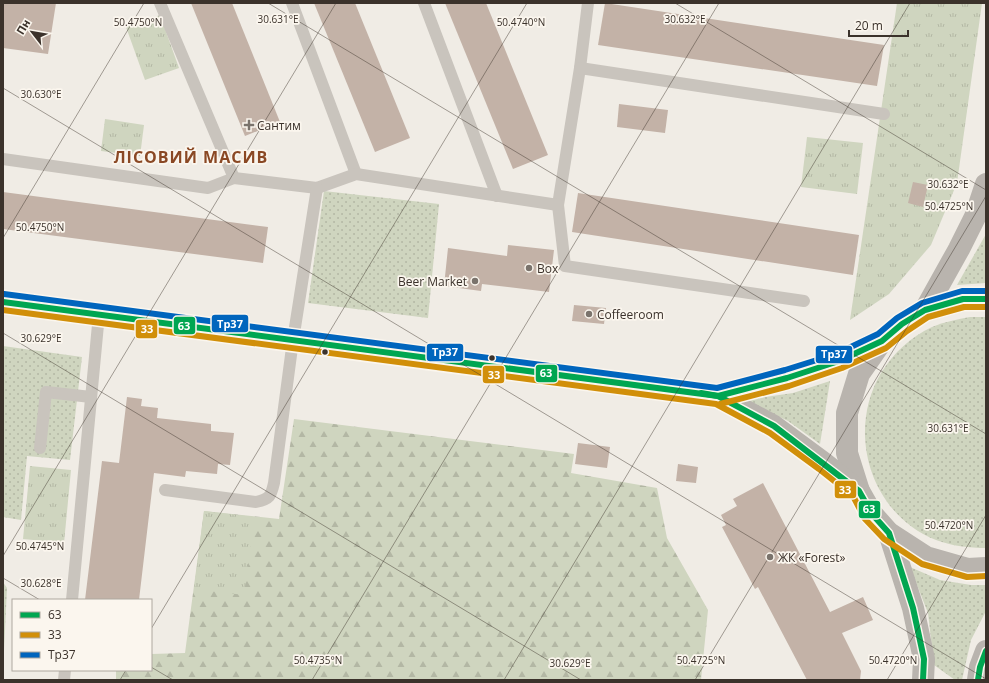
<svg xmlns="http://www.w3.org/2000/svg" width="989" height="683" viewBox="0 0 989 683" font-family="'Open Sans',sans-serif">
  <defs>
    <pattern id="grass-dots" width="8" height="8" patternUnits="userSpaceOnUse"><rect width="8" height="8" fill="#cfd5bf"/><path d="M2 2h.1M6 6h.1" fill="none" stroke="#b3b7a4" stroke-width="1.8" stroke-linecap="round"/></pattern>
    <pattern id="forest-firs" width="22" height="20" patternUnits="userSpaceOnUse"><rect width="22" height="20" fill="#cfd5bf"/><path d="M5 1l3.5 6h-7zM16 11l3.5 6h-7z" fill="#b3b7a4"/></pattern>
    <pattern id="park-tufts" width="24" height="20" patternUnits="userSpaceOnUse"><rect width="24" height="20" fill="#cfd5bf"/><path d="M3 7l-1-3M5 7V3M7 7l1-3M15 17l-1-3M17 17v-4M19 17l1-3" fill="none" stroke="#b3b7a4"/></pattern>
  </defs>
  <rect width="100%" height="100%" fill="#f0ece5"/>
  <g fill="url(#grass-dots)">
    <path d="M324,191l115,13 -11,114 -120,-15z"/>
    <path d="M986,234v49l-29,2z"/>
    <path d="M970,317h16v231c-17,0 -34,-2 -50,-8 -66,-26 -90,-108 -55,-167 12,-20 31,-37 51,-46 12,-5 26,-8 38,-10z"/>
    <path d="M3,346l79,11 -12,103 -43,-4 -6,64 -18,-3z"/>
    <path d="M830,381l-10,63 -32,-23 -44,-21 49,-7z"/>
    <path d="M910,567l30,13 31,5h15v26l-15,29 -9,40h-7l-21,-15 -6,-52z"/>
    <path d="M3,582l4,6 -4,84z"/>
  </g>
  <path fill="url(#forest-firs)" d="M294,419l280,35 -3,19 86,15 10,50 41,72 -7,70h-585v-10h35v-16l34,-1 19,-142 75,8z"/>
  <g fill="url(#park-tufts)">
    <path d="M897,3h85l-25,180 -26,62 -42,49 -39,26z"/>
    <path d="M160,15l19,53 -34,12 -19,-53z"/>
    <path d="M105,119l39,6 -4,31 -39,-5z"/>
    <path d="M807,137l56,6 -6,51 -56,-7z"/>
    <path d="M30,466l41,4 -7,73 -41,-4z"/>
    <path d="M204,511l50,6 -10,78 -50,-6z"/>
  </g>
  <g fill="#c3b2a7">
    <path d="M3,3h53l-8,51 -45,-6z"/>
    <path d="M191,3h41l48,119 -35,14z"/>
    <path d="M314,3h41l55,135 -35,14z"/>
    <path d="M445,3h41l62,152 -35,14z"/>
    <path d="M605,3l279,42 -7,41 -279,-41z"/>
    <path d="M619,104l49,6 -3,23 -48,-6z"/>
    <path d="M913,182l15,3 -5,22 -15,-4z"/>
    <path d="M3,192l265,35 -5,36 -260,-34z"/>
    <path d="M578,193l281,42 -6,40 -281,-43z"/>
    <path d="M508,245l46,5 -5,42 -67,-8 -1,7 -37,-5 4,-38 59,8z"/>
    <path d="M574,305l32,3 -2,16 -32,-3z"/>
    <path d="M127,397l15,2 -1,7 17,2 -1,10 54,6v7l23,2 -4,32 -12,-1 -1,10 -31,-3 -1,6 -31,-4 -15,127h-54l17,-139 17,2z"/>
    <path d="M578,443l32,4 -3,21 -32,-4z"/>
    <path d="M678,464l20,3 -2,16 -20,-2z"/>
    <path d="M763,483l67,129 33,-15 10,23 -31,13 19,38 -1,9h-53l-49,-93 -3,2 -33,-62 4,-2 -5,-10 16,-9 -4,-7z"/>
  </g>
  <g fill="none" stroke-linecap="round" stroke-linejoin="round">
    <g stroke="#c9c4bd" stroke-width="12">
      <path d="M160,3l74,175"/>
      <path d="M292,3l64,171"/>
      <path d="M424,3l73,193"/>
      <path d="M588,3l-8,65 -22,137 7,61 239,35"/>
      <path d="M580,68l304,46"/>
      <path d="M3,159l205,29 26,-10 83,10 39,-14 202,31"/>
      <path d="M40,448l6,-56 45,5"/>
      <path d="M165,490l91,12c14,-3 15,-6 18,-19l19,-143 24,-152"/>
      <path d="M72,600l27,-286"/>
      <path d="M64,680l1,-10"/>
    </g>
    <g stroke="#b9b4ae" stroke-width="22">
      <path d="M986,299h-23l-38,11 -23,14 -20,17 -23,33 -12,39v40l12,38 13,23 17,19 37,24 42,12 18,-1"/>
      <path d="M3,302l715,94 56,30 50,37 35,28"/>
      <path d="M925,310l34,-61 16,-32 11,-33"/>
      <path d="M718,396l69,-18 52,-17 42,-20"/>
      <path d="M889,533l24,75 11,51 -1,21"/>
      <path d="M978,680l2,-13 6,-16"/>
    </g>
    <defs>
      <g id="bus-1">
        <path d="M3,302l715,94 56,30 85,65 13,23 17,19 24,75 11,51 -1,21"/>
        <path d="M701,393l17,3 69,-18 52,-17 43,-20 20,-17 23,-14 38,-11h23"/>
        <path d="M978,680l2,-13 6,-16"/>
      </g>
      <g id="bus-2">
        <path d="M3,310l713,94 54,29 49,36 34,27 12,23 19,20 38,25 45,13 19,-1"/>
        <path d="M720,404l69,-18 53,-18 44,-20 21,-17 21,-14 36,-10h22"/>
      </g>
      <path id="bus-3" d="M4,294l713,94 68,-18 51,-16 42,-20 19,-16 25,-15 40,-12h24"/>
    </defs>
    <use href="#bus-1" stroke="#fbf6ee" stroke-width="9"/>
    <use href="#bus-2" stroke="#fbf6ee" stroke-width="9"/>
    <use href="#bus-3" stroke="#fbf6ee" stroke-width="9"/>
    <use href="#bus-1" stroke="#00a651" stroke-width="6"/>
    <use href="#bus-2" stroke="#d18f09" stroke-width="6"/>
    <use href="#bus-3" stroke="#0065bd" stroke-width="6"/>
  </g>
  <path fill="none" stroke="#3b322b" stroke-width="1" stroke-opacity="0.45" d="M268,3l718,431M675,3l311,187M3,88l983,591M3,238l141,-235M3,333l578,347M3,556l333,-553M3,578l37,22M151,629l376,-626M151,667l22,13M120,680l6,-10M312,680l407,-677M504,680l406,-677M695,680l291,-484M887,680l99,-165"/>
  <g fill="#7a736c" stroke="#fbf6ee" stroke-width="1.5">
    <path d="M247 119h4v4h4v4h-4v4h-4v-4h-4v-4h4z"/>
    <circle cx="529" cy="268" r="4"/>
    <circle cx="475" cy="281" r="4"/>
    <circle cx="589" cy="314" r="4"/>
    <circle cx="770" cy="557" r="4"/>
  </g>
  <g fill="#3b322b" stroke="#fbf6ee" stroke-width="1.5">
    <circle cx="325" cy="352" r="3.5"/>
    <circle cx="492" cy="358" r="3.5"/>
  </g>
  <g text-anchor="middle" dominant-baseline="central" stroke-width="3.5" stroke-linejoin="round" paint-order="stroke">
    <g font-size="12" fill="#3b322b" stroke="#fbf6ee" text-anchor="start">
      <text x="257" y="125">Сантим</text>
      <text x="537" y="268">Box</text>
      <text x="467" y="281" text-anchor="end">Beer Market</text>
      <text x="597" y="314">Coffeeroom</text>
      <text x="778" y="557">ЖК «Forest»</text>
    </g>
    <g font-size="16" font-weight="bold" letter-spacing="1" fill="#8a4824" stroke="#fbf6ee">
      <text x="191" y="157">ЛІСОВИЙ МАСИВ</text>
    </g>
  </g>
  <g font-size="10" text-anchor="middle" fill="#3b322b" stroke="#fbf6ee" stroke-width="3.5" stroke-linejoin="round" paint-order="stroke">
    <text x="278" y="23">30.631°E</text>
    <text x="685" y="23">30.632°E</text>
    <text x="138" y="26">50.4750°N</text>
    <text x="521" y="26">50.4740°N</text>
    <text x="41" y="98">30.630°E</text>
    <text x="948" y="188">30.632°E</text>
    <text x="949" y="210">50.4725°N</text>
    <text x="40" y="231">50.4750°N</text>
    <text x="41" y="342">30.629°E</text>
    <text x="948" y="432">30.631°E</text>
    <text x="949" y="529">50.4720°N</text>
    <text x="40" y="550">50.4745°N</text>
    <text x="41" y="587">30.628°E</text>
    <text x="318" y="664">50.4735°N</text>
    <text x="701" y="664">50.4725°N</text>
    <text x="893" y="664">50.4720°N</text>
    <text x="570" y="667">30.629°E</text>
  </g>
  <g stroke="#fbf6ee" stroke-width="1.5">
    <rect x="211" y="314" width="38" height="19" rx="4" fill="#0065bd"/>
    <rect x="173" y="316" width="23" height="19" rx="4" fill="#00a651"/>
    <rect x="135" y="319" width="23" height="20" rx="4" fill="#d18f09"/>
    <rect x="426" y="343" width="38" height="19" rx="4" fill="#0065bd"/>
    <rect x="815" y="345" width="38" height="19" rx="4" fill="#0065bd"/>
    <rect x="535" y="364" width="23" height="19" rx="4" fill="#00a651"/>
    <rect x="482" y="365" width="23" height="19" rx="4" fill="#d18f09"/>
    <rect x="834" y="480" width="23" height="19" rx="4" fill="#d18f09"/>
    <rect x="858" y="500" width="23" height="19" rx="4" fill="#00a651"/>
  </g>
  <g font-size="11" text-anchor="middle" font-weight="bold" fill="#fff">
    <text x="230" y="328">Тр37</text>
    <text x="184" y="330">63</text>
    <text x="147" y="333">33</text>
    <text x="445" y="356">Тр37</text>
    <text x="834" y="358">Тр37</text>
    <text x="546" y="377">63</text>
    <text x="494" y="379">33</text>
    <text x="845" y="494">33</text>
    <text x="869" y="513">63</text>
  </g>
  <rect width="989" height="683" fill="none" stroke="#3b322b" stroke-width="8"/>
  <rect x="12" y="599" width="140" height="72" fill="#fbf6ee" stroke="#aea8a0"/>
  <rect x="20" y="612" width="20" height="6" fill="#00a651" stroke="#aea8a0"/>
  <text x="48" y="619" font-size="12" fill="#3b322b">63</text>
  <rect x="20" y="632" width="20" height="6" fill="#d18f09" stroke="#aea8a0"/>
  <text x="48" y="639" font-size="12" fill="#3b322b">33</text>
  <rect x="20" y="652" width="20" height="6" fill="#0065bd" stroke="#aea8a0"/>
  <text x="48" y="659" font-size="12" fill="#3b322b">Тр37</text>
  <g transform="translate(32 32) rotate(301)" stroke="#fbf6ee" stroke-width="3" paint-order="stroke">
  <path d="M0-3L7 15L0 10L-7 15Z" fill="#3b322b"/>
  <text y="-6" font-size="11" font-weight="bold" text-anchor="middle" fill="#3b322b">Пн</text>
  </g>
  <path d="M849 30v6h59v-6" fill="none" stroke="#3b322b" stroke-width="2"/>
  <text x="855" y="30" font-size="12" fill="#3b322b" stroke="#fbf6ee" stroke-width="3" paint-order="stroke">20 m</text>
</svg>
